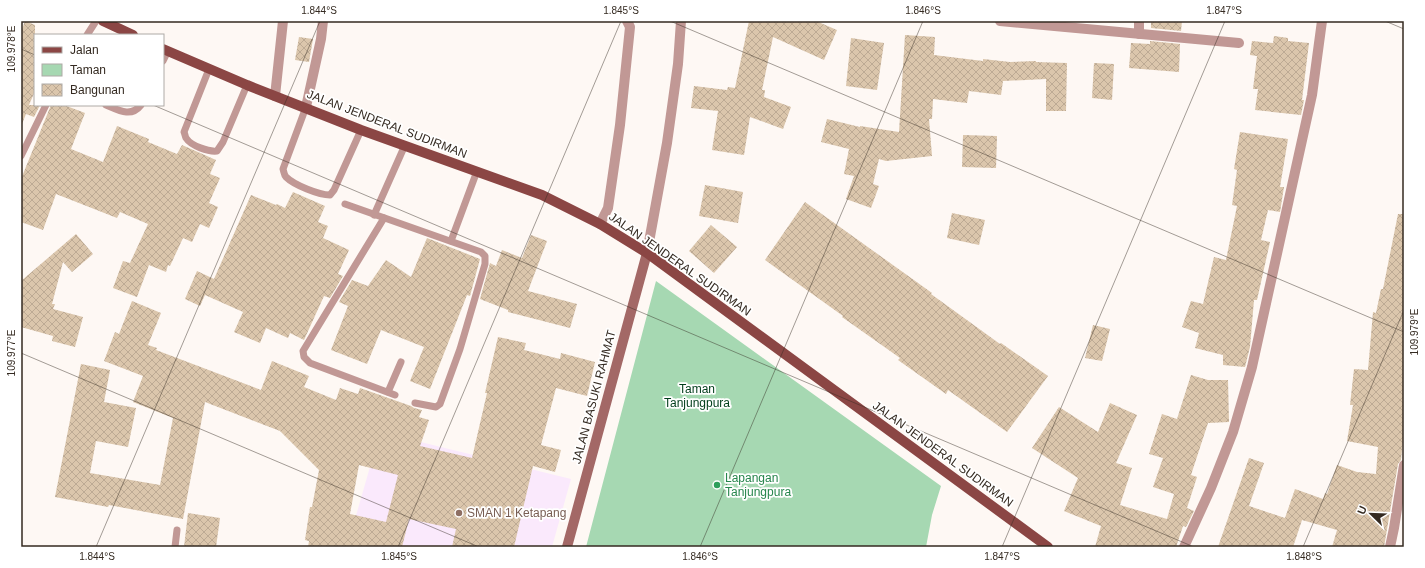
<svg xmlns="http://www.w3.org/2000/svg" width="1425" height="568" viewBox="0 0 1425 568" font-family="Arial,sans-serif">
  <defs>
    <pattern id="building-cross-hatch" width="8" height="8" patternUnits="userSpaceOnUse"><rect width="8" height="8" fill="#dbc6ac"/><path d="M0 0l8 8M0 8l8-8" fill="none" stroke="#bdaa94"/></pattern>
  </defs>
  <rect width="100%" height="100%" fill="#fef8f4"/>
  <path fill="#fae9fc" d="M380,432l191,47 -19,68h-205z"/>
  <path fill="#a6d8b2" d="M656,281l285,205 -9,29 -6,32h-340z"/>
  <g fill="url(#building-cross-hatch)" fill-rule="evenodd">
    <path d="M25,21l10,4v66l-6,14h11l-6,12 -8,-3 -4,10 -1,-92z"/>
    <path d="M749,21h67l21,9 -13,30 -51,-23 -11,53h3l-1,7 27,10 -8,22 -33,-12 -6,38 -32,-5 6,-39 -27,-3 3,-22 33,4 1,-3 7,1z"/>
    <path d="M1151,21h31l-1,10 -30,-3z"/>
    <path d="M905,35l30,2 -1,18 49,6v-2l27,3 26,-1v1l31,1 -1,48h-20v-32l-43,2 -2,14 -32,-4 -2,12 -34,-4 -1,20h-3l3,37 -46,5 -7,-2 -6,25 6,2 -8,22 -25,-9 8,-23 -10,-2 5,-25 -28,-7 6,-23 33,8v-1l39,6z"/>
    <path d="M1274,36l14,2v3l21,2 -7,57h2l-3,15 -46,-5 3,-21h-5l4,-33 -7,-1 2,-14 21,2z"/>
    <path d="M299,37l14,2 -4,23 -14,-2z"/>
    <path d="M851,38l33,5 -7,47 -31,-4z"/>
    <path d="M1150,41l30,3 -1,28 -50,-4 2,-25 19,1z"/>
    <path d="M1094,63l20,1 -2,36 -20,-2z"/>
    <path d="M51,105h13l21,8 -14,36 32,13 14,-36 32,13 -1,3 29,12 5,-9 34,15 -6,14 10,4 -11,25 9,4 -9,21 -9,-4 -8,18 -9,-4 -13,28 -2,-1 -2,7 -17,-7 -12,32 -24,-9 10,-27 7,2 18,-39 -28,-12 -3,6 -61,-24 -13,36 -22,-8v-43z"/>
    <path d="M1240,132l48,7 -8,48h4l-4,25 -12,-2 -7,30 9,2 -13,58h-3l-4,47 -5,20 -22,-2v-10l-28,-7 4,-15 -17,-6 9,-26 12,3 11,-47 12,3 11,-54 -5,-1 5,-35 -3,-1z"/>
    <path d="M963,135l34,1 -1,32 -34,-1z"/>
    <path d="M705,185l38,7 -5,31 -39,-7z"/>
    <path d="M293,192l32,14 -7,16 10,4 -5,12 26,12 -11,24 5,2 -13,22 -6,-2 -20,44 -14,-7 -2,5 -22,-10 -6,15 -26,-11 9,-20 -38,-17 -5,11 -15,-7 12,-28 17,8 37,-84 25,10 1,-1 8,4z"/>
    <path d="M805,202l127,91 -1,1 69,50 1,-1 47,33 -41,56 -59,-42 -2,4 -48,-34 2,-2 -58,-41 1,-1 -78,-56z"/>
    <path d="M952,213l33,7 -6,25 -32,-7z"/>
    <path d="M1398,214h6v217l-3,29 -3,4 -14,83h-52l5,-17 -35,-10 -9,27h-75l31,-89 15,5 -15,43 36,12 10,-29 28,10 2,-6 2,1 10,-29 20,7 19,2 2,-27 -31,-6 6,-36h-3l4,-36 14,1 5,-58 3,1 5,-24h2z"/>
    <path d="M711,225l26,22 -23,26 -25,-22z"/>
    <path d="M76,234l17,20 -21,18 -9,-10 -11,42h3l-2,5 30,8 -8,30 -23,-6 1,-5 -32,-9v-46z"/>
    <path d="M531,235l16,6 -19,50 49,13 -7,24 -62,-16v-2l-28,-11 10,-36 6,3 6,-16 20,8z"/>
    <path d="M427,238l53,21 -10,37 -3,-1 -37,94 -20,-8 14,-34 -43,-17 -14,34 -36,-14 17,-44 -9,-4 13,-22 16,6 18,-26 25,17z"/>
    <path d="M132,301l29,12 -13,32 9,3 -1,2 105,40 11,-29 37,15 -5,11 32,13 4,-12 18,6 2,-6 51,18 3,2 8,2 -3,7 10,3 -9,26 52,12 15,-65h-2l13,-56 28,6 -2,7 36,9 1,-6 34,9 -8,34 -31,-8 -15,57 20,5 -6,22 -22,-6 -19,81h-62l4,-18 -47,-10 -7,28h-94l1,-6 -4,-1 5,-33h2l7,-37 -39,-39 -75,-29 -22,117 -74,-14 -1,2 -53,-10 26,-133 29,6 -6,32 32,6 -8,39 -32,-6 -6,32 70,12 13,-67 -40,-16 10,-26 -39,-15 11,-29 4,2zM359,465l39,10 -12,47 -36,-8z"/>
    <path d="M1093,325l17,4 -8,32 -17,-3z"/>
    <path d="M1191,375l17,5h20l1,42 -21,1 -17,52 6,2 -10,31 7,3 -8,16 -3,-1 -7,21h-81l6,-21 -37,-15 14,-33 -46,-30 27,-41 39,25 12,-29 27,12 -21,48 16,5 -12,37 47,14 7,-25 -21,-7 10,-29 -14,-4 13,-40 15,5z"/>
    <path d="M188,513l32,5 -4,29h-32z"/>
  </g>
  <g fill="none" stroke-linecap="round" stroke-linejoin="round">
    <g stroke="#c19895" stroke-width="7">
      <path d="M87,35l9,-14"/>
      <path d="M163,61l5,-10"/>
      <path d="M209,69l-25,63c1,2 1,4 2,6 5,8 23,14 31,13l6,-9 24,-57"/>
      <path d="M106,105c12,5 25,13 35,0"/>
      <path d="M306,107l-23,62c1,3 1,6 3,8 8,8 33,18 44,18l4,-5 27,-60"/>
      <path d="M21,156l25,-51"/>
      <path d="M345,204l136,48 4,4v8l-25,85 -20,55 -4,3 -21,-4"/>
      <path d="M374,215l31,-70"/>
      <path d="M384,218l-81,133 1,6 6,6 85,32"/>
      <path d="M451,241l26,-70"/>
      <path d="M388,392l13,-30"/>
      <path d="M175,547l2,-17"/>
    </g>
    <g stroke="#c19895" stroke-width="10">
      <path d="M1000,21l239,22"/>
      <path d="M1139,34v-13"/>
      <path d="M275,96l8,-75"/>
      <path d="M306,107l15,-68 2,-18"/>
      <path d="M600,224l8,-16 12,-83 10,-98 -3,-6"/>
      <path d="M647,253l20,-110 11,-79 3,-43"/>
      <path d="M1184,547l27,-59 22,-56 19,-65 60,-272 10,-74"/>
      <path d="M1390,547l4,-19 10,-63"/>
    </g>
    <path stroke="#a36866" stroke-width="10" d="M567,547l80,-294"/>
    <g stroke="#8b4644" stroke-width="10">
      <path d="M103,21l30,14"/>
      <path d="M163,49l84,36 114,45 181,65 58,29 47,29 401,294"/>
    </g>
  </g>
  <path fill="none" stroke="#342a21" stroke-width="1" stroke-opacity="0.45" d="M670,21l734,311M1385,21l19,8M21,49l14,6M153,105l1041,442M21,353l458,194M96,547l224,-526M398,547l223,-526M700,547l223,-526M1002,547l223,-526M1303,547l101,-237"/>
  <circle fill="#2e9e5b" stroke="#fff" stroke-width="1.5" cx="717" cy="485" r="4"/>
  <circle fill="#8d6e63" stroke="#fff" stroke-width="1.5" cx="459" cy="513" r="4"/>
  <g text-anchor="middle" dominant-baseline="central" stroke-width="3.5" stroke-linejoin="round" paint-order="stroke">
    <g font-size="12" fill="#342a21" stroke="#fff">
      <text transform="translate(387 124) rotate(21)">JALAN JENDERAL SUDIRMAN</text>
      <text transform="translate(680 264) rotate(35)">JALAN JENDERAL SUDIRMAN</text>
      <text transform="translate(594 397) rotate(-75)">JALAN BASUKI RAHMAT</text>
      <text transform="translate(943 454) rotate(36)">JALAN JENDERAL SUDIRMAN</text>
    </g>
    <g font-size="12" fill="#003d1a" stroke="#fff">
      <text x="697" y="389">Taman<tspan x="697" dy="14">Tanjungpura</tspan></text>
    </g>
    <g font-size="12" fill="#27864d" stroke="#fff" text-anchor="start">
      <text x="725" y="478">Lapangan<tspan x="725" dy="14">Tanjungpura</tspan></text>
    </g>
    <g font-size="12" fill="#785e54" stroke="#fff" text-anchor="start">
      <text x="467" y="513">SMAN 1 Ketapang</text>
    </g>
  </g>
  <rect width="1425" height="568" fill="none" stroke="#ffffff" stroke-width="44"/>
  <rect x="34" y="34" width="130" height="72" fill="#ffffff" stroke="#aeaaa6"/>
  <rect x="42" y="47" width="20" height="6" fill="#8b4644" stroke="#aeaaa6"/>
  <text x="70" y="54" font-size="12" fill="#342a21">Jalan</text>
  <rect x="42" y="64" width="20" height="12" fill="#a6d8b2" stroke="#aeaaa6"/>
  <text x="70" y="74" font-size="12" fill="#342a21">Taman</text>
  <rect x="42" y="84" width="20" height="12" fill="url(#building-cross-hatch)" stroke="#aeaaa6"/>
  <text x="70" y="94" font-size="12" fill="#342a21">Bangunan</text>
  <g transform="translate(1371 514) rotate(293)" stroke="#ffffff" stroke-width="3" paint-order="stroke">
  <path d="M0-3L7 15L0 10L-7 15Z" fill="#342a21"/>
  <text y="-6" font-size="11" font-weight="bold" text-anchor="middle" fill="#342a21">U</text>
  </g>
  <rect x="22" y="22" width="1381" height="524" fill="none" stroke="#342a21" stroke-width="1.5"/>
  <g font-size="10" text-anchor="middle" fill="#342a21">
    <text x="319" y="14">1.844°S</text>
    <text x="621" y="14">1.845°S</text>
    <text x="923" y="14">1.846°S</text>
    <text x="1224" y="14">1.847°S</text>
    <text transform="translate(11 49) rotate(-90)" y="4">109.978°E</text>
    <text transform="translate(1414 332) rotate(-90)" y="4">109.979°E</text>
    <text transform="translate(11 353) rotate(-90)" y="4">109.977°E</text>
    <text x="97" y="560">1.844°S</text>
    <text x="399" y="560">1.845°S</text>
    <text x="700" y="560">1.846°S</text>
    <text x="1002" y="560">1.847°S</text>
    <text x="1304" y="560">1.848°S</text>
  </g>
</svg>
